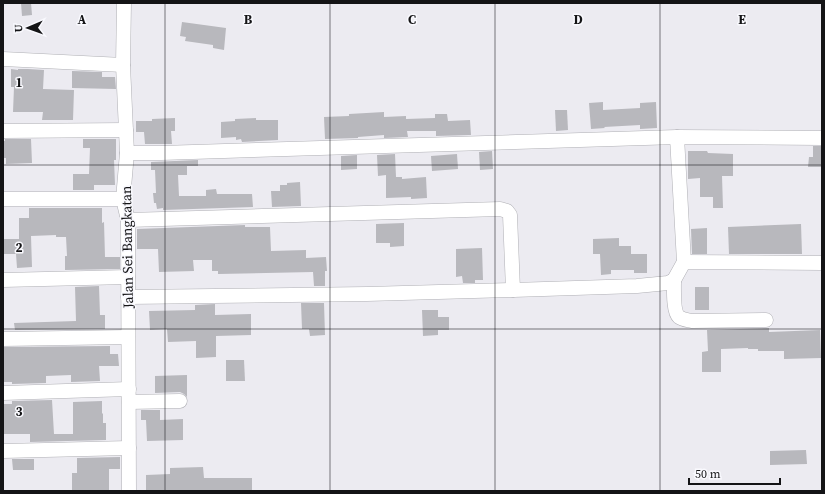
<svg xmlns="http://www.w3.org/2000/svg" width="825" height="494" viewBox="0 0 825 494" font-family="'Source Serif 4',serif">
  <rect width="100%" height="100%" fill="#ecebf1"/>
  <g fill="#b8b8bd">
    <path d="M21,3h10l1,12 -10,1z"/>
    <path d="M182,22l44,6 -2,22 -11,-2v-3l-28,-4 1,-4 -6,-1z"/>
    <path d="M11,69l7,1v-1h10l16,1 -1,19 31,1 -1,30h-31l1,-8h-30l1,-25h-3z"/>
    <path d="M72,71l30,1v5h13l1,12 -44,-1z"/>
    <path d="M603,102v8l37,-2v-5l16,-1 1,26 -17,1v-4l-36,2 1,1 -14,1 -2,-26z"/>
    <path d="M555,110h12l1,20 -12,1z"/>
    <path d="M384,112v5l22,-1v3l29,-1v-4h12l1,7 22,-1 1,15 -35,1v-5h-29l1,6 -24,1v-3l-26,2v1l-33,1 -1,-22 25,-1v-2z"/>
    <path d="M175,118v13h-4l1,13h-27l-1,-12h-8v-11h16v-2z"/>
    <path d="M256,118v2h22v20l-36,2 -1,-3 -5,1v-3l-15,1v-16l14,-1v-2z"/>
    <path d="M5,139h26l1,24 -26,1v-6h-3v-17h2z"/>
    <path d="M83,139h33v21h-2l1,25h-21v5h-21v-16h16l1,-26h-7z"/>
    <path d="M813,146h9v21h-14l1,-10h4z"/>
    <path d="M492,151l1,18 -13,1 -1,-18z"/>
    <path d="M688,151h19l1,2 25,1v22h-11l1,32h-10v-11h-13v-19l-12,1z"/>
    <path d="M395,154l1,23h6v2l24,-2 1,21 -16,1v-2l-25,1v-23l-8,1 -1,-21z"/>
    <path d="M457,154l1,15 -26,2 -1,-15z"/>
    <path d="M357,155v14l-16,1v-14z"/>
    <path d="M198,160v6h-11v9h-9l1,21h27v-6l10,-1 1,5h35l1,13 -90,3v-2l-6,1 -1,-6h-2l-1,-10h3l-1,-23h-4v-8z"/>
    <path d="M300,182l1,24 -29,1 -1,-16h9v-6h7v-2z"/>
    <path d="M29,208h73v15l2,-1 1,35h15v12l-55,1v-14h2l-1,-19h-10v-2l-25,1 1,31 -15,1 -1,-14h-13v-15h16v-21h10z"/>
    <path d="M404,223v23l-14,1v-4h-14v-19z"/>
    <path d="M801,224l1,30h-73l-1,-27z"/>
    <path d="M245,225v2h25l1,24 35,-1v8l20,-1 1,14h-2v15h-11l-1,-14 -95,2v-3h-6v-11h-19l1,11 -35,1 -1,-23h-21v-20z"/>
    <path d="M707,228v26h-15l-1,-25z"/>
    <path d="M619,238v8h12v8h16v19h-13v-3h-23v4l-10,1 -1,-21h-7v-15z"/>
    <path d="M482,248l1,32h-8v3h-12l-1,-7 -6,1v-28z"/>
    <path d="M99,286l1,29h5v14l-90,1 -1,-7 62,-2 -1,-34z"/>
    <rect x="695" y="287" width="14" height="23"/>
    <path d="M301,303h23l1,32 -15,1 -1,-7h-7z"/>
    <path d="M215,304v11l36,-1v21l-35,1v21l-20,1v-17l-28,1 -1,-13 -17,1 -1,-19 46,-1v-5z"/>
    <path d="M422,310h16v7h11v13h-11v5l-15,1z"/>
    <path d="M769,328v4l51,-2 1,28 -37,1v-8h-26v-2h-10v-1l-27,1v23h-19v-20l6,-1 -1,-21z"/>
    <path d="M110,346v8h8l1,12h-20l1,15 -29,1v-7l-25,1v7l-34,1v-2h-9v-35z"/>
    <path d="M226,360h18l1,21h-19z"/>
    <path d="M187,375v22l-3,-3 -4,-2 -25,1v-17z"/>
    <path d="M52,400l2,34h19v-32l29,-1v13l1,-1v10h3v17l-76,2v-8h-27v-30h9v-3z"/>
    <path d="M141,410h19v10l23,-1v21l-36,1 -1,-21h-5z"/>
    <path d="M806,450l1,14 -37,1v-14z"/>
    <path d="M120,457v12h-11v22h-37v-18h5v-15z"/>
    <path d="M12,459h22v11h-21z"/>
    <path d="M203,467l1,11h48v13h-106v-16l24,-1v-6z"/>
  </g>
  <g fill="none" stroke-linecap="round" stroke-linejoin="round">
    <defs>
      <g id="street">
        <path d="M124,3l-1,62 4,88 -4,46 5,21 1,271"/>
        <path d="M3,59l120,6"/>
        <path d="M3,131l123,-1"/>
        <path d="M677,137l7,125"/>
        <path d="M127,153h34l516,-16 145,1"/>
        <path d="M3,199h120"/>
        <path d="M128,220l372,-11 7,2 3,4 3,75"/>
        <path d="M3,280l125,-3"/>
        <path d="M674,280c0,9 -1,32 5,37 4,3 9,3 13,4l74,-1"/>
        <path d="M128,297l239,-3 146,-4 124,-4 31,-3 6,-3 10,-18 138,1"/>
        <path d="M3,339l125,-2"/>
        <path d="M3,393l126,-4"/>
        <path d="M129,402l51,-1"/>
        <path d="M3,451l126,-3"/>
      </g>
    </defs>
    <use href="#street" stroke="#b0b0b5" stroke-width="15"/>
    <use href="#street" stroke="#fff" stroke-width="14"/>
  </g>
  <path fill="none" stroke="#141416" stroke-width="1" stroke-opacity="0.55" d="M165,3v488M330,3v488M495,3v488M660,3v488M3,165h819M3,329h819"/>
  <g text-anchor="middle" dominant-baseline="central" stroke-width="3" stroke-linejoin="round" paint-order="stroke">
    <g font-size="14" fill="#141416" stroke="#f9f9fe">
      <text transform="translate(127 247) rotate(-91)">Jalan Sei Bangkatan</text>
    </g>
  </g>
  <g font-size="13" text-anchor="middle" font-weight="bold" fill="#141416" stroke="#f9f9fe" stroke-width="3" stroke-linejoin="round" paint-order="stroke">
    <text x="82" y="24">A</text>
    <text x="248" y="24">B</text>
    <text x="412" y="24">C</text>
    <text x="578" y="24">D</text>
    <text x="742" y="24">E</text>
    <text x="19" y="87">1</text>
    <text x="19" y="252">2</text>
    <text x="19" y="416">3</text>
  </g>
  <rect width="825" height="494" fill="none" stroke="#141416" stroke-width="8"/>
  <g transform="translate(28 28) rotate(268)" stroke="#f9f9fe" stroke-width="3" paint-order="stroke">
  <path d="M0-3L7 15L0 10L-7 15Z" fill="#141416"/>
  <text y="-6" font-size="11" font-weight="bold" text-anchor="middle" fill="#141416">U</text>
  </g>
  <path d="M689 478v6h91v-6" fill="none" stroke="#141416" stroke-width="2"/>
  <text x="695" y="478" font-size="12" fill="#141416" stroke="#f9f9fe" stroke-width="3" paint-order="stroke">50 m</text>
</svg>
